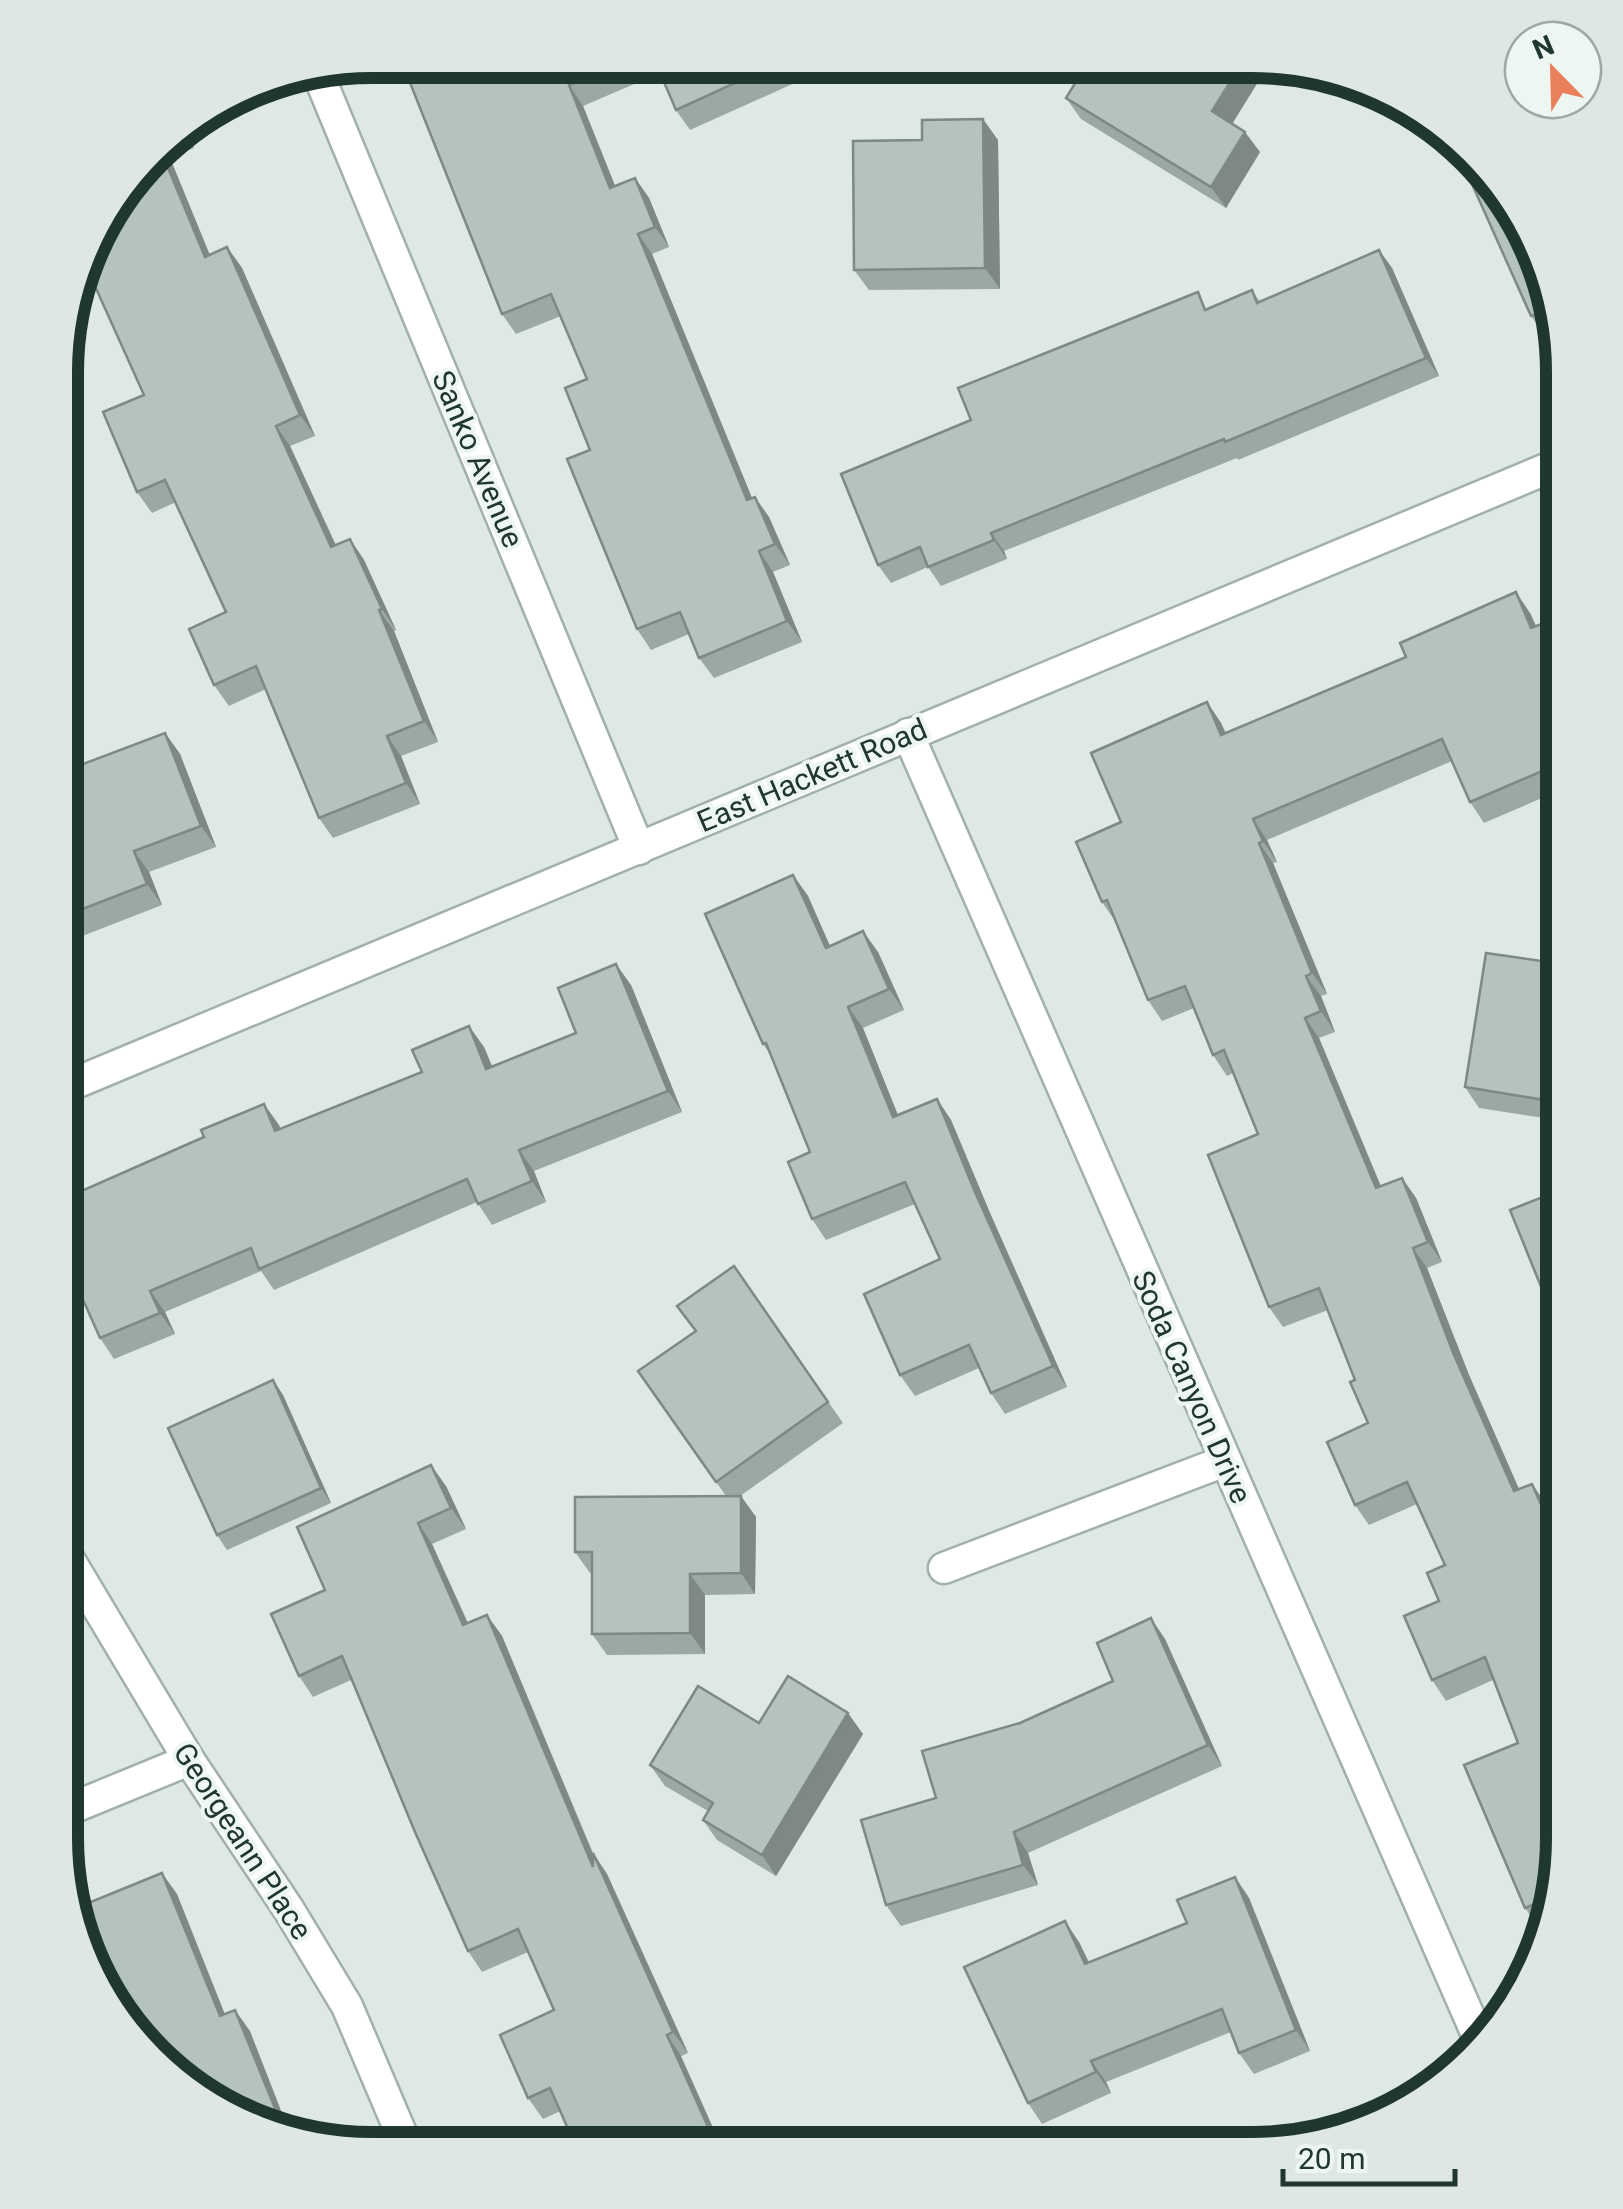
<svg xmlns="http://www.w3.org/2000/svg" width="1623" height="2209" viewBox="0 0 1623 2209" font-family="Roboto,sans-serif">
  <rect width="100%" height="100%" fill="#dee9e4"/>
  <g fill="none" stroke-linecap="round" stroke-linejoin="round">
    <defs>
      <g id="street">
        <path d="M316,69l323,780"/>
        <path d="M908,734l571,1305"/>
        <path d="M61,1089l1502,-627"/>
        <path d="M61,1546l128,214 100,150 58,96 60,141"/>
        <path d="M944,1568l281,-107"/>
        <path d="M60,1813l129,-53"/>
      </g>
    </defs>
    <use href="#street" stroke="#a1b0ab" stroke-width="35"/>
    <use href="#street" stroke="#fff" stroke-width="30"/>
  </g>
  <g fill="#9ba8a3">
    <path d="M394,60l407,1 7,16 -118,53 -14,-20 -16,-37 -77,33 32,80 20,-8 14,20 20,49 -17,7 100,244 17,19 21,48 -17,7 29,70 -88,36 -15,-20 -10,-24 -38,16 -14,-21 -47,-179 -3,-71 -26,-63 -45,18 -14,-20 -96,-241h-2z"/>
    <path d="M1088,62l157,1 13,19 -26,42 28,28 -34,56 -145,-89 -15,-21z"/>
    <path d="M185,126l9,22 -24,10 40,97 17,-8 15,21 73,168 -25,10 46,99 14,-6 14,21 32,70 -2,1 44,111 -37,14 19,48 -87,34 -14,-20 -53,-129 -37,17 -15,-21 12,-73 -50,-110 -24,11 -15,-21 7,-97 -43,-179 65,-79z"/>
    <path d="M998,140l2,149 -131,1 -15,-20z"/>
    <path d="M1531,233l23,101 -8,3 -15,-21z"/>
    <path d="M1379,250l13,18 47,108 -201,84 -1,-2 -233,93 3,8 -66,27 -13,-19 -37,16 -13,-18 93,-145 239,-112 42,-18 8,12z"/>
    <path d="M1530,613l6,13 27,-10v173l-79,34 -14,-21 -18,-41 -185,79 10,22 -4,1 54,131 -6,2 14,36 -16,6 62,148 21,-8 14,20 26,64 -15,6 42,107 50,114 13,-5 14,20 16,355 -23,69 -14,-20 -7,-165 -25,-63 -47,21 -14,-21 7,-79 6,-36 -28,-61 -48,21 -14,-20 13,-82 -13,-43 -27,-70 -45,17 -14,-20 -11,-173 -25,-61 -6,3 -14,-21 -19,-47 -32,13 -14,-21 -33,-79 -13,-19 19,-80 86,-120 14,21 5,10z"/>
    <path d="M165,733l15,21 36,93 -67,25 13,33 -100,39v-172z"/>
    <path d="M793,875l15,21 22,50 48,6 26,58 -41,18 35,87 39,-16 14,21 39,93 77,174 -62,27 -14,-21 -12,-25 -64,28 -15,-21 40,-116 -25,-55 -89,36 -14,-21 -2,-67 -37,-94 -10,-14z"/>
    <path d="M1563,964v157l-84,-13 -14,-21z"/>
    <path d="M631,985l51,127 -148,59 12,31 -54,23 -15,-23 -203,88 -13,-19 -96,41 10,22 -61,25 -14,-21 104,-201 60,-33 16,25 204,-82 8,19 84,-33z"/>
    <path d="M734,1266l109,157 -103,73 16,21 -1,77 -50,1v59l-98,1 -15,-21v-61h-2l-15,-21 151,-56 -88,-125 58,-40z"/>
    <path d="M273,1380l10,15 48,108 -104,47 -10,-15z"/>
    <path d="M446,1486l20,43 -34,15 36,79 19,-8 15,21 91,217 14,21 81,179 -145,66 -15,-21 26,-88 -26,-58 -46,20 -14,-21 -117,-271 -38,17 -14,-21 26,-86z"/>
    <path d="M1165,1639l57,127 -194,87 10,32 -137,41 -15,-21 50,-107 84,-75 93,-42z"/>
    <path d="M759,1723l104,11 -87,142 -59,-36 -14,-20 5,-9 -43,-25 -15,-21z"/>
    <path d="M1235,1877l14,21 61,153 -56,23 -15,-21 -8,-21 -125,50 5,11 -69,31 -14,-21 51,-161 10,20 98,-39z"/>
  </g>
  <g fill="#7e8884">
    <path d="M797,61h4l7,16z"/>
    <path d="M1242,63h3l13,19 -31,50 -15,-21z"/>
    <path d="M569,85l14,21 41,102 -14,-20z"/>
    <path d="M983,119l15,21 2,149 -15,-21z"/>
    <path d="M185,126l9,22 -14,-19z"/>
    <path d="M1245,132l15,20 -34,56 -15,-21z"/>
    <path d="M161,144l9,14 49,120 -14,-21 -46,-111z"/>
    <path d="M635,178l14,20 20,49 -14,-20z"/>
    <path d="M638,234l14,20 109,266 -14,-20z"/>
    <path d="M227,247l15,21 73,168 -15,-21z"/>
    <path d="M1379,250l13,18 47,108 -13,-18z"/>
    <path d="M276,426l14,20 56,122 -15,-21z"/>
    <path d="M755,497l14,20 21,48 -15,-21z"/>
    <path d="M991,533l13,18 3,8 -13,-19z"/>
    <path d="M350,539l14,21 32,70 -14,-21z"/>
    <path d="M759,551l14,21 29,70 -15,-21z"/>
    <path d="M1516,592l14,21 16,35 -15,-20z"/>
    <path d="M379,610l15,21 44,111 -14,-21z"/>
    <path d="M1207,702l14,21 14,32 -14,-20z"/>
    <path d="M165,733l15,21 36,93 -15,-21z"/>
    <path d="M387,736l14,20 19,48 -14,-21z"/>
    <path d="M1253,819l14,21 10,22 -14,-21z"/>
    <path d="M1259,843l14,20 54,131 -15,-21z"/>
    <path d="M134,851l15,21 13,33 -15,-21z"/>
    <path d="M793,875l15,21 32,73 -14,-21z"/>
    <path d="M863,931l15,21 26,58 -15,-21z"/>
    <path d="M616,964l15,21 51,127 -14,-21z"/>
    <path d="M1306,976l15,20 14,36 -14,-21z"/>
    <path d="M848,1007l15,21 44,110 -14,-21z"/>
    <path d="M1305,1018l14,20 71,171 -14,-21z"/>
    <path d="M469,1026l15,21 17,42 -15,-20z"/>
    <path d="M937,1099l14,21 39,93 77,174 -14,-21 -78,-174z"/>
    <path d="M264,1104l15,21 11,27 -15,-21z"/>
    <path d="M519,1150l15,21 12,31 -14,-21z"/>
    <path d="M1402,1178l14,20 26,64 -14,-20z"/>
    <path d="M1413,1248l14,20 42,107 60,137 -15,-21 -60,-136z"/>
    <path d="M150,1291l15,21 10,22 -15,-21z"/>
    <path d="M273,1380l10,15 48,108 -10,-15z"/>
    <path d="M431,1465l15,21 20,43 -15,-21z"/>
    <path d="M1532,1484l14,20 16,37v12z"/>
    <path d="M741,1496l15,21 -1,77 -14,-21z"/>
    <path d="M418,1523l14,21 46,102 -15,-21z"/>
    <path d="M690,1574l15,21v59l-15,-21z"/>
    <path d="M487,1615l15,21 105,252 -14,-21z"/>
    <path d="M1151,1618l14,21 57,127 -14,-21z"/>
    <path d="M848,1713l15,21 -87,142 -14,-21z"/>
    <path d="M1014,1832l14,21 10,32 -15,-20z"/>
    <path d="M593,1853l14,21 81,179 -15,-21z"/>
    <path d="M162,1873l15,21 57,143 -14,-21z"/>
    <path d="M1235,1877l14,21 61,153 -14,-21z"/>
    <path d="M1065,1921l14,21 20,43 -14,-21z"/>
    <path d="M235,2010l15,21 39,100 -6,-3z"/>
    <path d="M667,2035l14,21 41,92 -5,-1z"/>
    <path d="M1091,2061l15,21 5,11 -15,-21z"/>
  </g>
  <g fill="#b4c3bd" stroke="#7e8884" stroke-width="2.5">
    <path d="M401,60l226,1 -58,24 41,103 25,-10 20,49 -17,7 109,266 8,-3 20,47 -16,7 28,70 -88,37 -19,-46 -43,17 -70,-170 23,-9 -25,-62 22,-9 -36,-85 -49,20z"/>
    <path d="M655,61h128l-107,49z"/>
    <path d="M1088,62l154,1 -30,48 33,21 -34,55 -145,-89z"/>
    <path d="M983,119l2,149 -131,2 -1,-129 69,-1v-20z"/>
    <path d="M1451,137l80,96 17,76 -17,7z"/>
    <path d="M159,146l46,111 22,-10 73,168 -24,11 55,121 19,-8 32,70 -3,1 45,111 -37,15 19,47 -87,35 -63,-152 -42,19 -25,-56 37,-17 -61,-132 -28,12 -34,-80 41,-17 -59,-131 16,-48z"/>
    <path d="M1379,250l47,108 -201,84 -1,-3 -233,94 3,7 -66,27 -8,-20 -42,18 -37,-91 130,-54 -13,-32 240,-96 7,18 47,-20 5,13z"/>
    <path d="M1516,592l15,36 32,-12v146l-93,40 -28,-63 -189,80 10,22 -4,2 53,130 -6,3 15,35 -16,7 71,170 26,-10 26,64 -15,6 41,107 60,136 18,-7 30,69v306l-13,39 -24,10 -61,-143 54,-22 -33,-86 -53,23 -28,-64 35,-15 -12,-28 18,-8 -38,-83 -52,23 -28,-63 41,-19 -18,-41 5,-2 -36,-92 -50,19 -61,-152 50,-21 -34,-84 -11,5 -28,-69 -37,14 -41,-100 -5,2 -26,-60 45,-20 -30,-69 116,-51 14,33 185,-78 -6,-14z"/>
    <path d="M165,733l36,93 -67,25 13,33 -85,33v-145z"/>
    <path d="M793,875l33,73 37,-17 26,58 -41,18 45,110 44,-18 38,93 78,174 -62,27 -22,-48 -69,30 -36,-81 76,-35 -35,-77 -93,37 -24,-57 22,-10 -44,-109 -3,1 -58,-130z"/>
    <path d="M1486,953l77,11v139l-98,-16z"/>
    <path d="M616,964l52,127 -149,59 13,31 -54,23 -11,-25 -208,90 -8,-21 -101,43 10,22 -60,25 -39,-88v-50l143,-63 -3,-7 63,-26 11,27 147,-59 -10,-22 57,-24 17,43 90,-36 -18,-45z"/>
    <path d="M1563,1189v147h-2l-51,-126z"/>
    <path d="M734,1266l94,136 -112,80 -78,-111 58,-40 -19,-25z"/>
    <path d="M273,1380l48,108 -104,47 -49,-107z"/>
    <path d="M431,1465l20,43 -33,15 45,102 24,-10 106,252v-14l80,179 -6,3 50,112h-141l-26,-59 -22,10 -28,-63 54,-25 -36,-81 -50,22 -53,-119 -73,-176 -43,20 -28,-62 54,-24 -28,-63z"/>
    <path d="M741,1496v77l-51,1v59l-98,1v-82h-17v-55z"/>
    <path d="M1151,1618l57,127 -194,87 9,33 -137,40 -25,-85 75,-22 -14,-47 98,-28 93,-42 -16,-38z"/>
    <path d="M788,1676l60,37 -86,142 -59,-35 10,-17 -63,-38 48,-79 61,37z"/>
    <path d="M162,1873l58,143 15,-6 48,118 -85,-32 -106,-120 -16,-68z"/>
    <path d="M1235,1877l61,153 -57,23 -17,-44 -131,52 5,11 -68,31 -64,-136 101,-46 20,43 102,-41 -10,-23z"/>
  </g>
  <g text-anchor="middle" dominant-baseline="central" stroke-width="8" stroke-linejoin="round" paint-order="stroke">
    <g font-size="30" fill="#203731" stroke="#eef6f2">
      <text transform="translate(478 459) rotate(67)">Sanko Avenue</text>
      <text transform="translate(812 775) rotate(-23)">East Hackett Road</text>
      <text transform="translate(1192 1387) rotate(66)">Soda Canyon Drive</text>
      <text transform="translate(243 1841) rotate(57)">Georgeann Place</text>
    </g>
  </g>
  <path d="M0 0H1623V2209H0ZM372 78H1252A294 294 0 0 1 1546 372V1838A294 294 0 0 1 1252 2132H372A294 294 0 0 1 78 1838V372A294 294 0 0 1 372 78Z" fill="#dee7e3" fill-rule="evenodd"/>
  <path fill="none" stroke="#203731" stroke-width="12" d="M372 78H1252A294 294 0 0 1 1546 372V1838A294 294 0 0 1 1252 2132H372A294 294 0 0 1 78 1838V372A294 294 0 0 1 372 78Z"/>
  <g transform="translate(1553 70) rotate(337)"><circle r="48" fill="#eef6f2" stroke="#9caaa5" stroke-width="2.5"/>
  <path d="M0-8L18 38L0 25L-18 38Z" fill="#e97f5b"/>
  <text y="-15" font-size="28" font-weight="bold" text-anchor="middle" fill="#203731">N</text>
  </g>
  <path d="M1283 2169v15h172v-15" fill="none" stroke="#203731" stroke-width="5"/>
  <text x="1298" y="2169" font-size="30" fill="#203731" stroke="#eef6f2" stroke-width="8" paint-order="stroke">20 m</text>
</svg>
